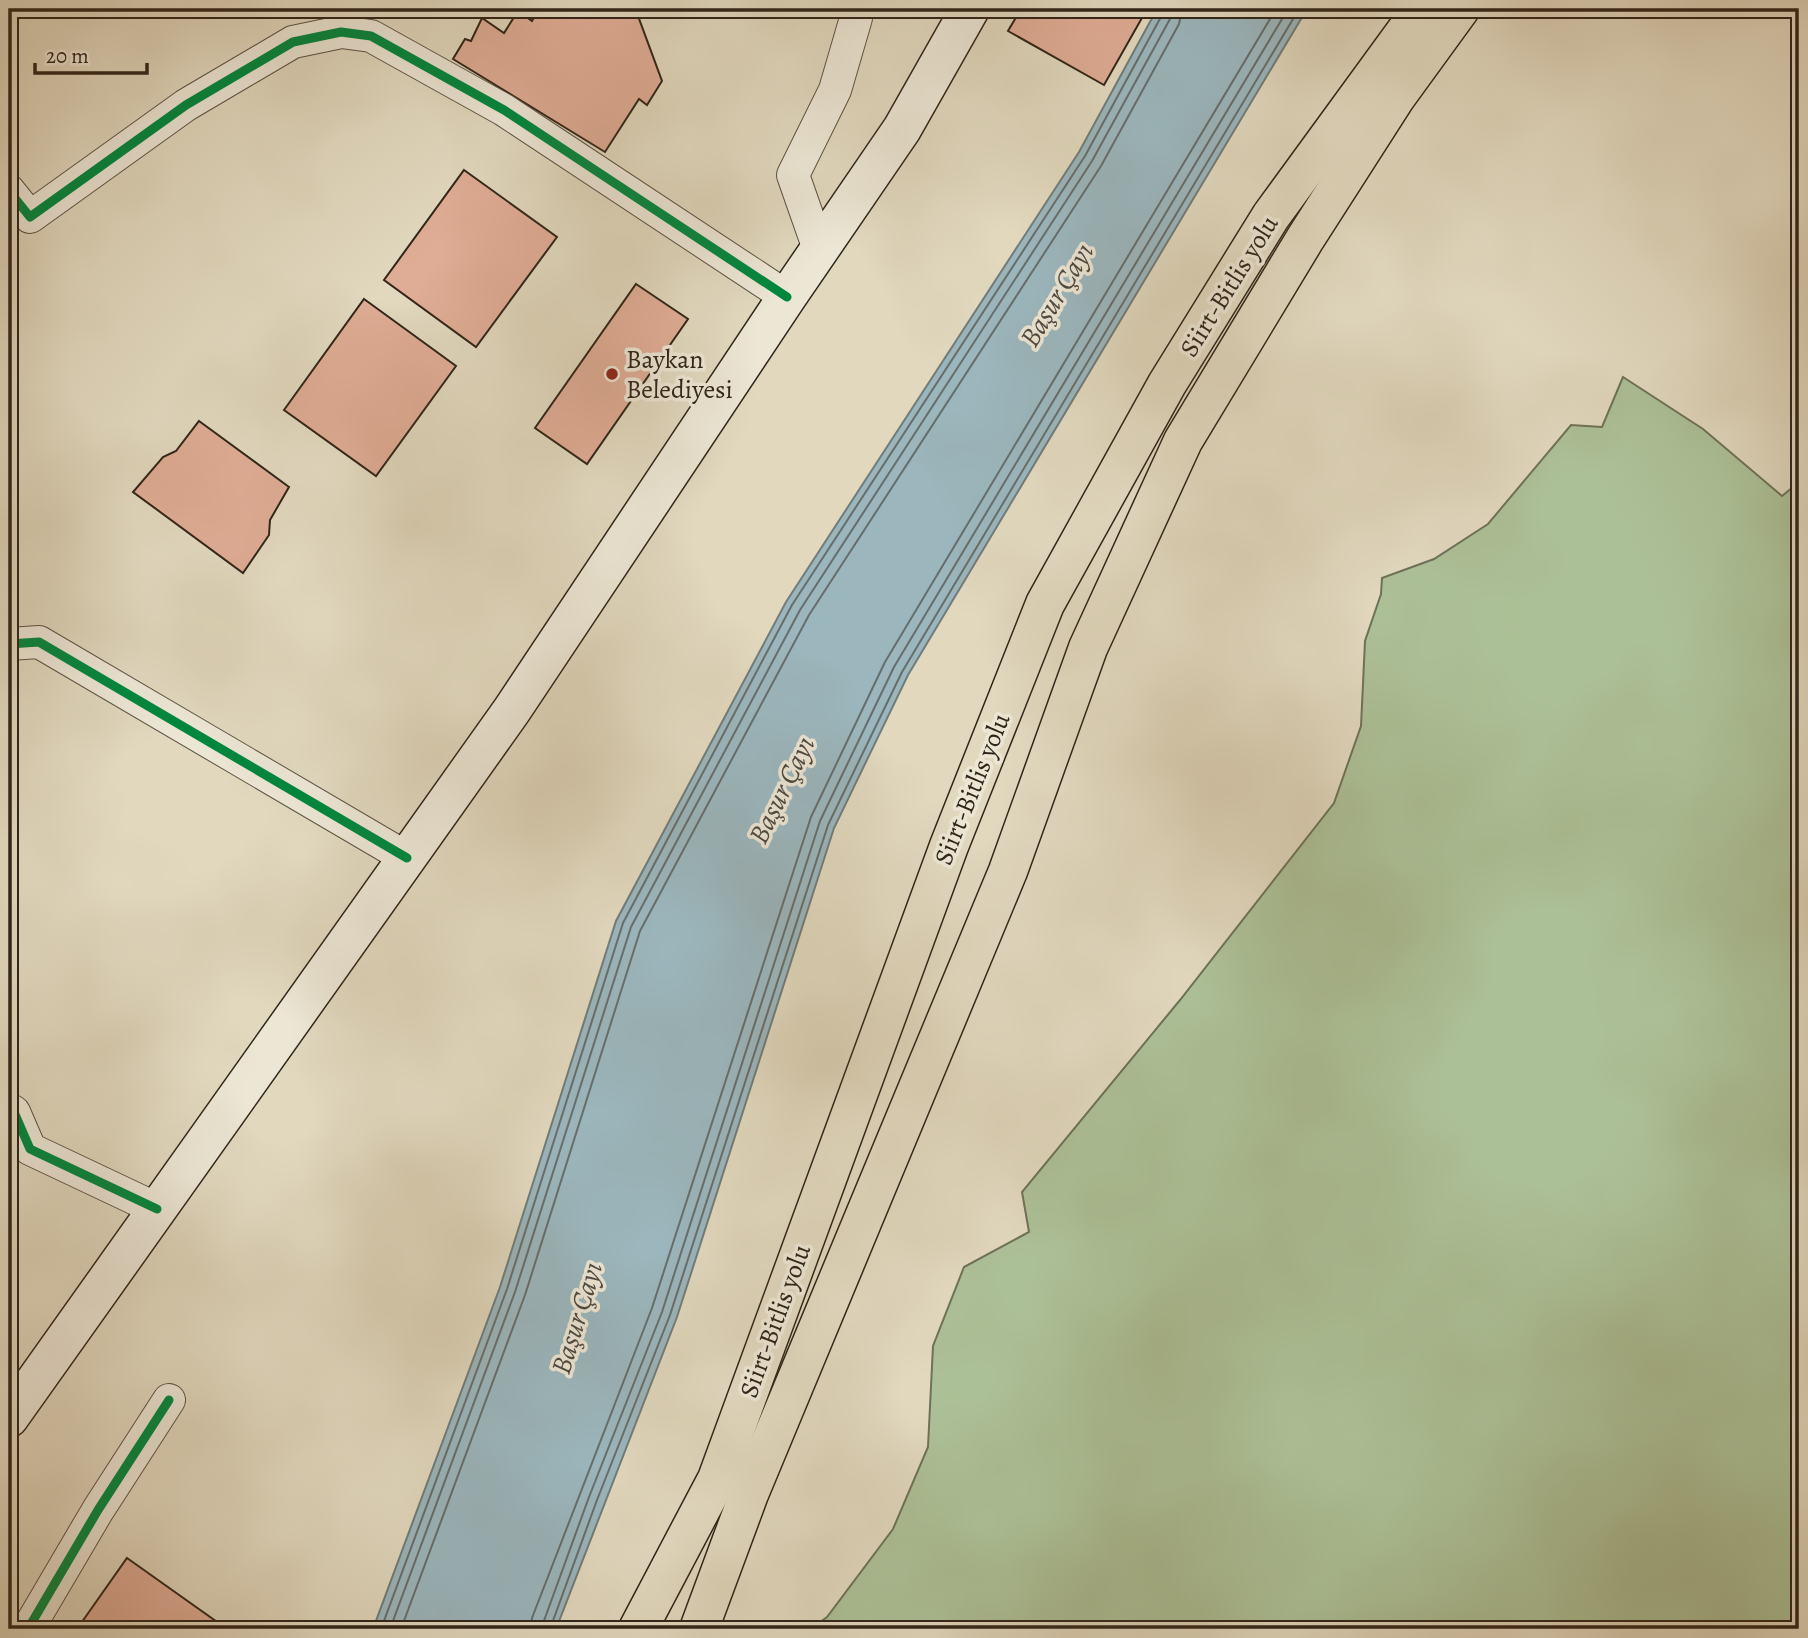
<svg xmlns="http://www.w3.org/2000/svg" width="1808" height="1638" viewBox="0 0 1808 1638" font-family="Alegreya,serif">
  <rect width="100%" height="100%" fill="#e1d8be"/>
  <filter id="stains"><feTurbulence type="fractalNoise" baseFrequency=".00286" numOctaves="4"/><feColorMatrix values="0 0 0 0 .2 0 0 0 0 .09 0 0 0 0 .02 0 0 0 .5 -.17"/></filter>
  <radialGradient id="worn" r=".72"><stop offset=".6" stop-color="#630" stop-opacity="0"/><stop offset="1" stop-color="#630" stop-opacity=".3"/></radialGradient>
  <path fill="#acc097" stroke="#6e7258" stroke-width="2" d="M1623,377l80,52 79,67 17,-14v1147h-988l16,-12 66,-88 35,-82 5,-101 31,-79 65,-35 -7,-40 158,-192 154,-197 27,-77 4,-85 16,-47 1,-16 52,-19 54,-35 83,-99 31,2z"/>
  <path fill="#9bb6bd" stroke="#717c7b" stroke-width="2" d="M1157,9h150l-399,666 -74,153 -157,489 -121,312h-183l127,-342 116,-366 170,-319 293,-450z"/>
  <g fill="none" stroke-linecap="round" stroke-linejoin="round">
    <g stroke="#666e6b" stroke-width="2">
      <path d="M381,1629l126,-340 116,-366 169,-318 293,-449 77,-141 1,-6"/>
      <path d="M390,1629l125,-337 116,-365 169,-317 292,-449 78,-142 2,-10"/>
      <path d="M401,1629l124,-334 115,-364 169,-316 292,-449 78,-142 3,-15"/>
      <path d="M531,1629l1,-11 120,-310 159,-491 74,-155 391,-653"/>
      <path d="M541,1629l48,-132 73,-185 158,-491 74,-154 394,-658"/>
      <path d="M550,1629l47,-129 73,-185 158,-490 74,-153 397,-663"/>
    </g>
  </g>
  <g fill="#dfac95" stroke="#312519" stroke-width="2">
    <path d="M538,9h88l12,7 24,65 -15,24 -8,-6 -34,53 -152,-93 12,-20 6,2 11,-23 22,15 14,-22 14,10z"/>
    <path d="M1021,9h126l-43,76 -96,-54z"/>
    <path d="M464,170l93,67 -81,110 -92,-67z"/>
    <path d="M636,284l52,35 -101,145 -52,-36z"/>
    <path d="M364,299l92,67 -80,110 -92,-66z"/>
    <path d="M199,421l90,66 -19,33 -1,15 -26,38 -110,-81 30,-35 13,-6z"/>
    <path d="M127,1558l100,71h-150z"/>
  </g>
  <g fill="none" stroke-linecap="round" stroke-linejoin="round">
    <defs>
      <g id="street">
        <path d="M9,191l21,26 156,-112 107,-63 48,-10 30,4 133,74 283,187"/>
        <path d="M820,252l-27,-77 42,-85 21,-72v-9"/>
        <path d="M9,644l30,-2 368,216"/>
        <path d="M9,1109l5,3 16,37 127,60"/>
        <path d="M28,1629l70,-119 71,-110"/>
      </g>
      <path id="secondary" d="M9,1418l503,-708 275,-413 115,-168 68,-120"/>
      <g id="highway">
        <path d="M638,1629l79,-150 232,-633 96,-242 122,-220 104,-168 151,-207"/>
        <path d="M699,1629l50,-135 259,-623 80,-223 95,-207 122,-202 91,-142 64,-88"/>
      </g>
    </defs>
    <use href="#street" stroke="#5d5242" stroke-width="34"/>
    <use href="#secondary" stroke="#312519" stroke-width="41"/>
    <use href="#highway" stroke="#312519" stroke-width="41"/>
    <use href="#street" stroke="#ece6d5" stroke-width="32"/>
    <use href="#secondary" stroke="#ece6d5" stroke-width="38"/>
    <use href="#highway" stroke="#e1d8be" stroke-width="38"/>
    <defs>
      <g id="cycleway">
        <path d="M9,191l21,26 156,-112 107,-63 48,-10 30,4 133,74 283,187"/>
        <path d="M9,644l30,-2 368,216"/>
        <path d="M9,1109l5,3 16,37 127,60"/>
        <path d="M28,1629l70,-119 71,-110"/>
      </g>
    </defs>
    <use href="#cycleway" stroke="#ece6d5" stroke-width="13"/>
    <use href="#cycleway" stroke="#00873e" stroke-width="9"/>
  </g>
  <circle fill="#8f2418" stroke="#ece6d5" stroke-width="2.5" cx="612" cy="374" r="7"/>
  <g text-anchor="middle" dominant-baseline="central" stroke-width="7" stroke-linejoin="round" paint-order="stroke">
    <g font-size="26" fill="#312519" stroke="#ece6d5">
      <text transform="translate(1229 286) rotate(-58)">Siirt-Bitlis yolu</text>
      <text transform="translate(972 789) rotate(-68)">Siirt-Bitlis yolu</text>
      <text transform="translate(775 1321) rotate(-70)">Siirt-Bitlis yolu</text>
    </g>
    <g font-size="26" fill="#312519" stroke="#ece6d5" text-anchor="start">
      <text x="626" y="359">Baykan<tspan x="626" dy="30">Belediyesi</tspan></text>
    </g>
    <g font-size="28" font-style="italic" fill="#4c4942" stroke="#ece6d5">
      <text transform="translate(1057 295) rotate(-59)">Başur Çayı</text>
      <text transform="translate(782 790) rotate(-64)">Başur Çayı</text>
      <text transform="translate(577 1318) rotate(-73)">Başur Çayı</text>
    </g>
  </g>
  <rect width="1808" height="1638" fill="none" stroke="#e1d8be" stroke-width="35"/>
  <rect x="10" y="10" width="1787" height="1617" fill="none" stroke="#312519" stroke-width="3.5"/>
  <rect x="18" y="18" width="1773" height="1603" fill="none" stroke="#312519" stroke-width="2"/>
  <path d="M35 63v10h112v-10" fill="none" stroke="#312519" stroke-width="3.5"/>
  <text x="46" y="63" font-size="21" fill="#312519" stroke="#ece6d5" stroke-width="5" paint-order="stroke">20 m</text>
  <rect width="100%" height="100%" filter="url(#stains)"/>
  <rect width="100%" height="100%" fill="url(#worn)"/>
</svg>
